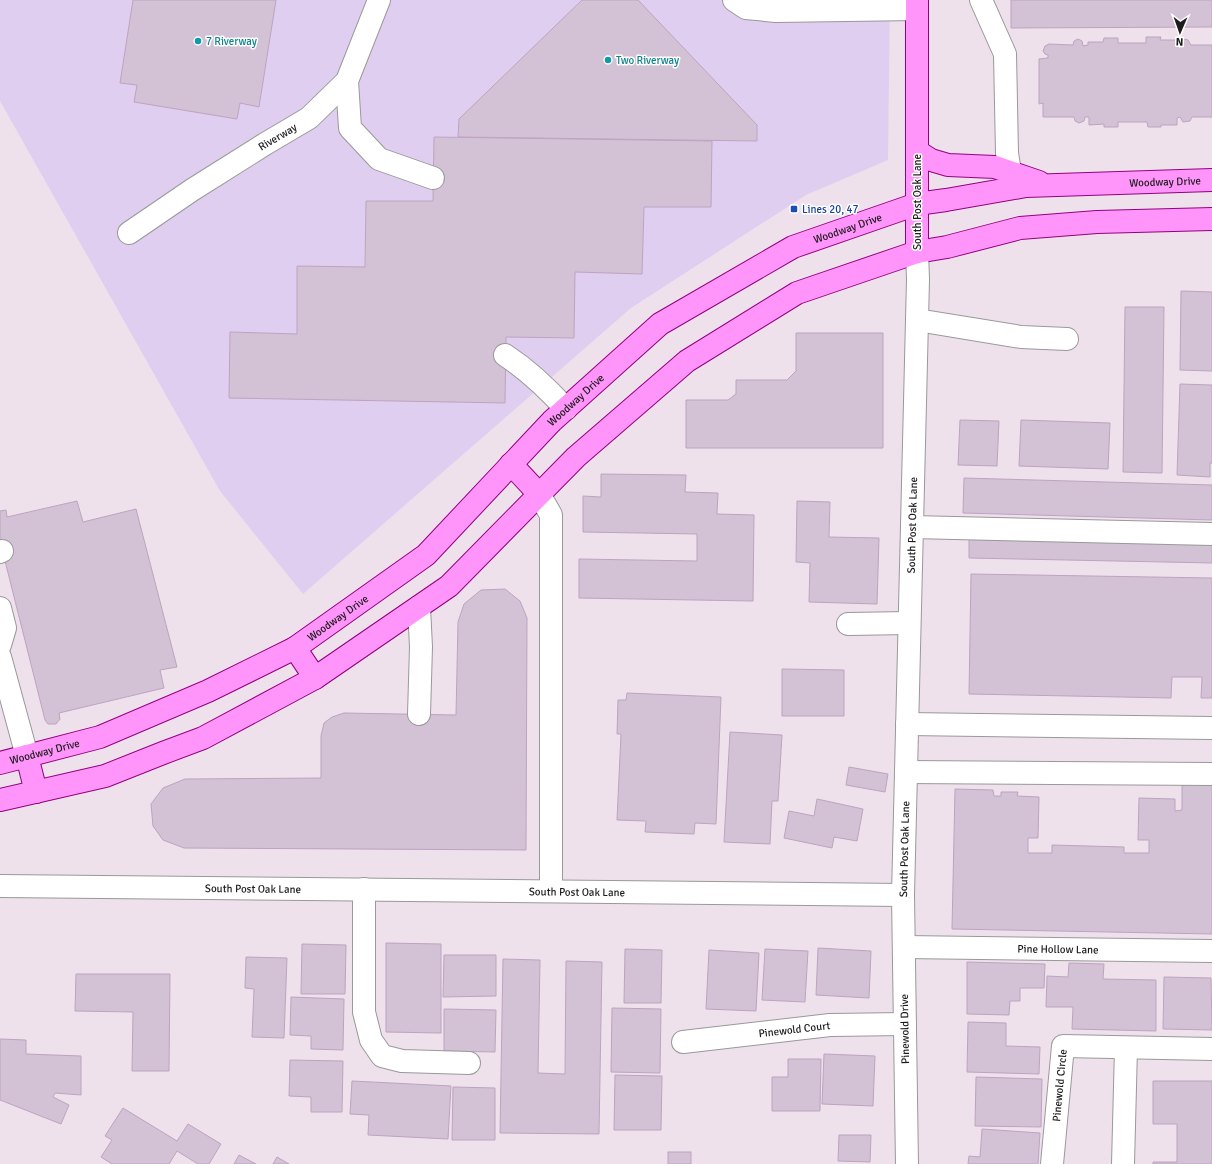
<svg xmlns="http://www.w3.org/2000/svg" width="1212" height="1164" viewBox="0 0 1212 1164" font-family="Signika,sans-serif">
  <rect width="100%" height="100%" fill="#eee1ec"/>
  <path fill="#e0cef0" d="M0,0h890l-2,160 -82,35 -175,113 -328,286 -83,-103 -220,-390z"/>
  <g fill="#d3c1d5" stroke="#bea3c0">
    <path d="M133,0h143l-17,107 -19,-4 -3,16 -103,-17 3,-17 -17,-2z"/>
    <path d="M582,0h56l119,125v16l-299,-4 1,-18z"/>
    <path d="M1011,0h201v27l-201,1z"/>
    <path d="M1146,37h15l-1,3h17l-1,5h4l1,-4 4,-2 3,1 3,5h21v72h-20l-2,4 -7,1 -3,-5 -3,1v7h-16v2h-13l-1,-5h-29v5h-14v-3l-15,1v-8h-4l-1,4 -5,2 -4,-2 -1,-4h-31v-14l-4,1v-45l9,-1v-3l-3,-1 -2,-3 2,-5 4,-2 24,1 1,-4 4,-2 4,2 1,5 5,-1v-3h15l1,-4h14v5h28z"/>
    <path d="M434,137l278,4 -1,66h-67l-2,67 -67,-2 -1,66 -68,-1 -1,66 -276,-5 1,-66 67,2v-68l68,1 1,-66h67z"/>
    <path d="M1181,291l31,1v79l-32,-1z"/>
    <path d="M1125,307h39l-2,166 -39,-1z"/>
    <path d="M796,333h87v115h-197v-48h42l8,-6v-14h51l9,-9z"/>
    <path d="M1180,384l32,1v78h-2v14l-33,-2z"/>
    <path d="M960,420l39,1 -2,45 -39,-1z"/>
    <path d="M1021,420l89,3 -2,46 -89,-3z"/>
    <path d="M601,474l85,1 -1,17 33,1 -1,21 37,1 -1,86 -174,-3v-39l118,2v-27l-114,-2v-36l18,1z"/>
    <path d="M964,478l248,7v35l-249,-7z"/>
    <path d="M77,501l6,21 53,-13 41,158 -17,3 4,18 -105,25 1,6 -4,5h-8l-3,-4 -45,-179v-30l6,-1 1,7z"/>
    <path d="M797,501l33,1 -1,35 50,1 -2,66 -68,-2 1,-39 -14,-1z"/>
    <path d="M969,538l243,5v20l-243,-5z"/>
    <path d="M971,574l241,4v120h-11l1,-21h-30l-1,21 -202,-4z"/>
    <path d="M505,589l15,12 7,17 -1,232 -342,-2 -21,-8 -10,-14 -2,-22 12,-16 22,-9 136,-1v-42l3,-13 8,-6 12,-4 112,2 2,-93 6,-18 17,-14z"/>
    <path d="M782,669l62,1v46h-62z"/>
    <path d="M627,693l94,4 -5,127 -21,-1 -1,11 -49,-2 1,-11 -29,-1 4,-86h-4l1,-34h8z"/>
    <path d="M730,732l52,3 -4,66h-6l-2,43 -46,-2z"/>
    <path d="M849,767l39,7 -3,18 -39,-7z"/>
    <path d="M1182,783l30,1v150l-260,-5 3,-140 38,1 1,6h7v-4h17l-1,4 22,1 -1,41h-10v15h24v-8l72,2v6h25v-13h-11l1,-42 36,1v12l7,-1z"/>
    <path d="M817,799l46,10 -6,32 -23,-4 -2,11 -48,-10 5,-27 25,5z"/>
    <path d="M386,943l55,1v89l-55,-1z"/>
    <path d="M302,944l44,1 -1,49h-44z"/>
    <path d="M818,948l53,3 -2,47 -53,-3z"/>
    <path d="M625,949l37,1 -1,53h-37z"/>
    <path d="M765,949l43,2 -3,51 -43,-2z"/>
    <path d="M709,950l50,3 -3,58 -50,-2z"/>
    <path d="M444,955h52v41l-53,1z"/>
    <path d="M246,957l41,1 -3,80 -32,-1 2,-48 -9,-1z"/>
    <path d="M503,959l37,1 -2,113 27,1 1,-113 36,1 -3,172 -99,-1z"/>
    <path d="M967,962l78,2 -1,24h-24v13h-10l-1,14 -42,-1z"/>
    <path d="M1069,963l35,1 -1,15 53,1v51l-84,-2 1,-22h-27l1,-31 21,1z"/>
    <path d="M76,974h94l-1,97h-37l1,-59 -58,-1z"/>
    <path d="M1164,977l47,1 1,52 -49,-1z"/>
    <path d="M291,997l53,2 -1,51 -32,-1v-13l-21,-1z"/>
    <path d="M612,1008l49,1 -1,64 -49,-1z"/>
    <path d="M444,1009l52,1 -1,42 -51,-1z"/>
    <path d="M968,1022l38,1v23l34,1 -1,27 -72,-2z"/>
    <path d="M0,1039l26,1v14l55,2v39l-26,-2 -2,4 16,8 -8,19 -61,-24z"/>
    <path d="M824,1054l51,2 -2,50 -51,-2z"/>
    <path d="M788,1059h33l-1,52h-48v-34h16z"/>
    <path d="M290,1060l53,1 -1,51h-31v-15l-22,-1z"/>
    <path d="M615,1075l47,1 -1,54h-47z"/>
    <path d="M976,1077l66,2 -1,48 -66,-1z"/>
    <path d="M352,1081l99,5 -3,53 -80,-4 1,-20 -19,-1z"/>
    <path d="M1153,1081h59v83h-59v-2h24v-38h-24z"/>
    <path d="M453,1087l42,1v52h-43z"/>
    <path d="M123,1108l54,33 11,-17 33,20 -12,20h-11l-21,-13 -8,13h-57l-11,-7 11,-17 -7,-4z"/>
    <path d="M982,1129l58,4 -2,31h-70l1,-8 11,1z"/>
    <path d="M839,1135h32l-1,27 -32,-1z"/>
    <rect x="668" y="1152" width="23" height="12"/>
    <path d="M239,1155l17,9h-22z"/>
    <path d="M277,1157l12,7h-16z"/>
  </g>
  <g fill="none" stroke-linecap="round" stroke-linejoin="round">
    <defs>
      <g id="minor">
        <path d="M734,0l12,8 30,3 141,-2"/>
        <path d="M981,0l24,54 2,99 3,19"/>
        <path d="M347,81l3,47 29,31 54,19"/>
        <path id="s1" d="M129,233l63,-43 73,-46 44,-26 38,-37 32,-81"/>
        <path d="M917,320l104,17 46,2"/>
        <path d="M505,355c23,15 43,34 61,54"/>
        <path d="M539,494l12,21v376"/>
        <path d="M912,527l300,7"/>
        <path d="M0,552l2,-1"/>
        <path d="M419,607l2,40 -2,67"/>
        <path d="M0,608l5,20 -5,17"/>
        <path d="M848,624l61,-1"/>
        <path d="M0,657l27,99"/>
        <path d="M907,724l305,4"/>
        <path d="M906,772l306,2"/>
        <path id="s2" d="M0,886l903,9"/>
        <path d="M364,889v123l7,28 11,16 20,5 67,2"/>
        <path id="s3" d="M904,947l308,4"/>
        <path id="s4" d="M683,1042l147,-17 75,-1"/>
        <path id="s5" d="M907,1164l-4,-269 15,-616 -1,-27"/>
        <path id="s6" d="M1052,1164l11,-118 149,3"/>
        <path d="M1123,1164l3,-116"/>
      </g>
      <g id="major">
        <path d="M917,151l14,9 17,5 47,2 44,15"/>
        <path d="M917,252v-252"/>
        <path d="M511,464l28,30"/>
        <path d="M295,648l20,30"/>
        <path d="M27,756l9,36"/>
        <path id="s7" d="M0,763l100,-26 108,-46 87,-43 131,-93 126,-134 108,-97 133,-77 124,-43 29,-4 80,-14 186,-6"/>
        <path d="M0,800l105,-24 58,-23 40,-15 112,-60 134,-92 127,-129 111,-96 110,-68 120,-41 30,-5 73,-19 77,-6 115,-3"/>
      </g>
    </defs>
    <use href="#minor" stroke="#999" stroke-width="24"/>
    <use href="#major" stroke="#94007e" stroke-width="24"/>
    <use href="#minor" stroke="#fff" stroke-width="22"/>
    <use href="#major" stroke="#ff95fa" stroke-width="22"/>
  </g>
  <g fill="#0f9aa8" stroke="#fff" stroke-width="1.5">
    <circle cx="198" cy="41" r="4"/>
    <circle cx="608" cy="60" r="4"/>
  </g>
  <rect fill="#1a4fb4" stroke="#fff" stroke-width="1.5" x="790" y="205" width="8" height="8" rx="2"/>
  <g text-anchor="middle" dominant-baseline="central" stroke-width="3" stroke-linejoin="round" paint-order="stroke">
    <g font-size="11" fill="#0d838f" stroke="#fff" text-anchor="start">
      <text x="206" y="41">7 Riverway</text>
      <text x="616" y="60">Two Riverway</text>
    </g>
    <g font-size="11" fill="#1c1c1c" stroke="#fff">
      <text stroke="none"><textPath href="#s1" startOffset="177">Riverway</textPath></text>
      <text stroke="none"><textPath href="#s7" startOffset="1342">Woodway Drive</textPath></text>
      <text transform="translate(917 202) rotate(-90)">South Post Oak Lane</text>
      <text stroke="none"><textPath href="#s7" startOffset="1019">Woodway Drive</textPath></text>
      <text stroke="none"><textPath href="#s7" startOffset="694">Woodway Drive</textPath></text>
      <text stroke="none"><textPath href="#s5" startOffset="639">South Post Oak Lane</textPath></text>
      <text stroke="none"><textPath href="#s7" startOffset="370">Woodway Drive</textPath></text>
      <text stroke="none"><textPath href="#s7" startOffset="46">Woodway Drive</textPath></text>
      <text stroke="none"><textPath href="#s5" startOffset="315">South Post Oak Lane</textPath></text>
      <text stroke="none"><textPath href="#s2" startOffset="253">South Post Oak Lane</textPath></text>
      <text stroke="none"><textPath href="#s2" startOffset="577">South Post Oak Lane</textPath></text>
      <text stroke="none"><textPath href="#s3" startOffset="154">Pine Hollow Lane</textPath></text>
      <text stroke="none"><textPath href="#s4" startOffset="112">Pinewold Court</textPath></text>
      <text transform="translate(905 1029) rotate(-91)">Pinewold Drive</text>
      <text stroke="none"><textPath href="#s6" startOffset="79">Pinewold Circle</textPath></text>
    </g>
    <g font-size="11" fill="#164399" stroke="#fff" text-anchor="start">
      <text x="802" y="209">Lines 20, 47</text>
    </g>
  </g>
  <g transform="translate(1180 32) rotate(182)" stroke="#ffffff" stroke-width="3" paint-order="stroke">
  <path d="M0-3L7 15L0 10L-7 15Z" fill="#1c1c1c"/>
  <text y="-6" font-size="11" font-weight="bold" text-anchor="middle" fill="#1c1c1c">N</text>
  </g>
</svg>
